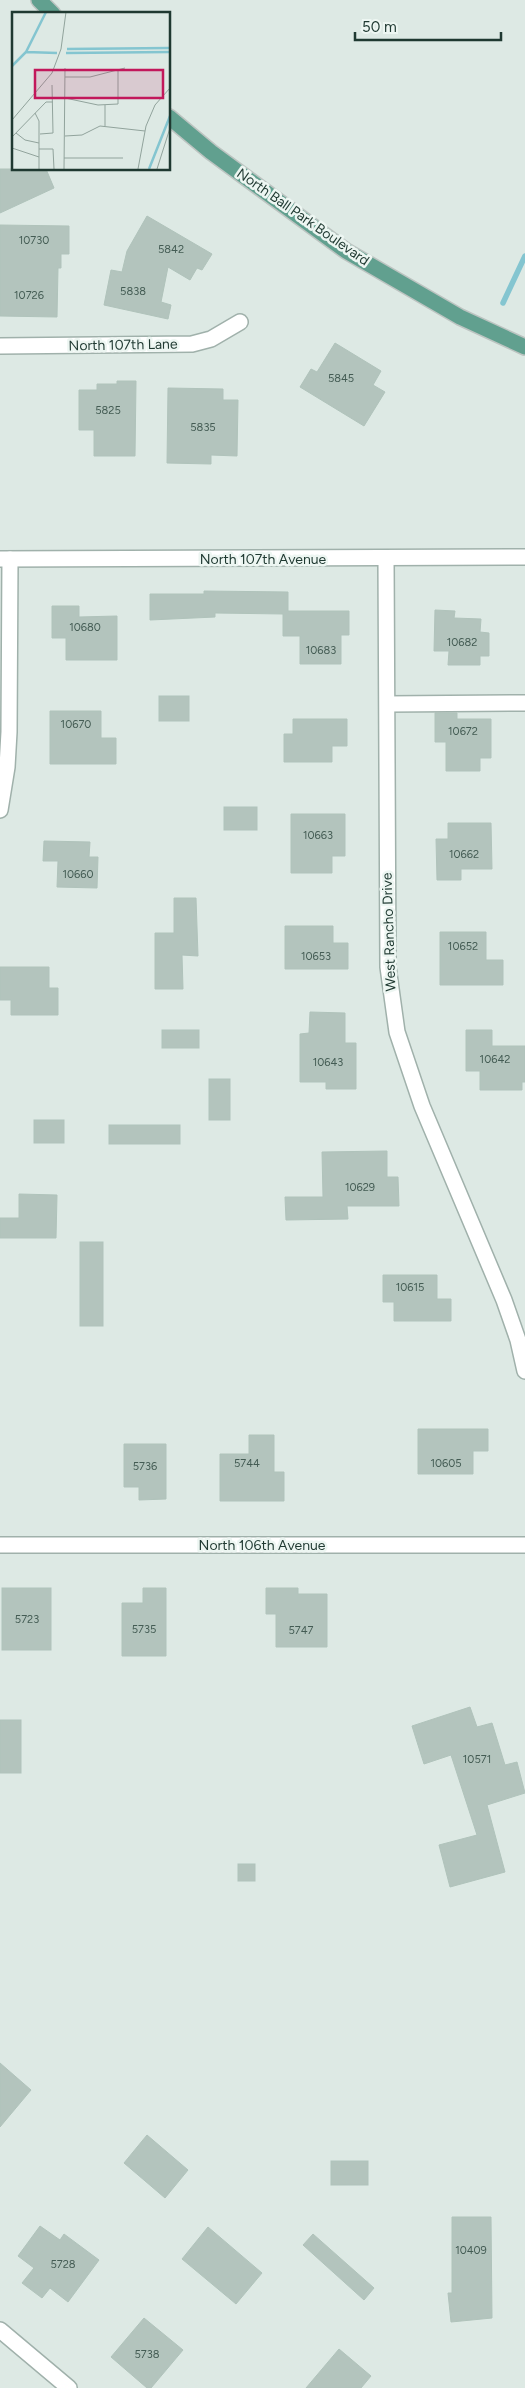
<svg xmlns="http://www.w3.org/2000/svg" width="525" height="2388" viewBox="0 0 525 2388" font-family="Figtree,sans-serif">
  <rect width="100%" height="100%" fill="#dde9e4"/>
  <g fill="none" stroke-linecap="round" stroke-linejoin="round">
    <path stroke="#84c5d0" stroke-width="5.5" d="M503,303l22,-47"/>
  </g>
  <g fill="#b3c4bd" stroke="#b0c3bb">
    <path d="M0,169h46l8,19 -54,25z"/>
    <path d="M147,216l65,38 -10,16 -5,-2 -7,12 -22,-13 -7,35 10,3 -3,14 -64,-14 7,-35 11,2 5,-21z"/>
    <path d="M0,225l69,1v28h-8v14h-3l-1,49 -57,-1z"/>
    <path d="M335,343l46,28 -8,14 12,7 -21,34 -64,-39 11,-18 6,3z"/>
    <path d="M117,381h19l-1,75h-41v-26h-15v-40h18v-6h20z"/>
    <path d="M168,388l55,1v11h15l-1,56 -26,-1v9l-44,-1z"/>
    <path d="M204,591l84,1v19h61v24h-8v29h-41v-28h-17v-22l-68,-1v4l-65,3v-26h54z"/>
    <path d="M52,606h27v11l38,-1v44h-51v-22h-14z"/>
    <path d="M435,610l20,1 -1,7 27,1 -1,13 9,1v23h-9v9h-32l1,-14h-15z"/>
    <rect x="159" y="696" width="30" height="25"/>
    <path d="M50,711h51v27h15v26h-66z"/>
    <path d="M435,713h22v6h34v39h-11v13h-34v-29h-11z"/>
    <path d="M293,719h54v27h-15v16h-48v-28h9z"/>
    <rect x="224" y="807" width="33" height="23"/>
    <path d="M291,814h54v42h-13v17h-41z"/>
    <path d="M448,823h43l1,46h-31v11h-24l-1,-41h12z"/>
    <path d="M44,841l46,1 -1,15h9l-1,31 -40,-1 1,-26h-15z"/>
    <path d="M174,898h22l2,58 -16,-1 1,34h-28v-56h19z"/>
    <path d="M285,926h48v17h15v26h-63z"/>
    <path d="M440,932h46v28h17v25h-63z"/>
    <path d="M0,967h49v21h9v27h-47v-15h-11z"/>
    <path d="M310,1012l35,1v30h11v46h-30v-7h-26v-48l9,-1z"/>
    <rect x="162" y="1030" width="37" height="18"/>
    <path d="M466,1030h26v16h33v36h-3v8h-42v-19h-14z"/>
    <rect x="209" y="1079" width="21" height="41"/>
    <rect x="34" y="1120" width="30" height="23"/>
    <rect x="109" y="1125" width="71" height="19"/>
    <path d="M387,1151v26h11l1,29h-52l1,13 -62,1 -1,-23h38l-1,-45z"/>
    <path d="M19,1194l38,1 -1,43h-56v-20h19z"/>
    <rect x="80" y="1242" width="23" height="84"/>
    <path d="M383,1275h54v24h14v22h-57v-19h-11z"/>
    <path d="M418,1429h70v22h-15v23h-55z"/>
    <path d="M249,1435h25v37h10v29h-64v-47h29z"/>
    <path d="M124,1444h42v55l-27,1v-13h-15z"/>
    <rect x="2" y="1588" width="49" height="62"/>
    <path d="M143,1588h23v68h-44v-53h21z"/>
    <path d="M266,1588h32v6h29v53h-51v-33h-10z"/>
    <path d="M470,1707l7,20 15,-4 13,42 12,-3 8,31 -38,12 18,67 -55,15 -11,-42 38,-10 -26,-80 -27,9 -12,-38z"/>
    <rect x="0" y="1720" width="21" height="53"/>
    <rect x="238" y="1864" width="17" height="17"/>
    <path d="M0,2063l31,27 -31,37z"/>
    <path d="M147,2135l41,35 -23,28 -41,-35z"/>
    <rect x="331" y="2161" width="37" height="24"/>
    <path d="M452,2217h39l1,101 -41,4 -3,-29h4z"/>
    <path d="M40,2226l20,14 4,-6 35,26 -31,42 -18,-14 -8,10 -20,-15 12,-15 -16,-12z"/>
    <path d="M208,2227l54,46 -26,31 -54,-45z"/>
    <path d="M313,2234l61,54 -10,12 -61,-55z"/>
    <path d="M144,2318l39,32 -32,38h-4l-36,-31z"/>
    <path d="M339,2349l32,27 -10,12h-55z"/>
  </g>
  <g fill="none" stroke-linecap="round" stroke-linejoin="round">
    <defs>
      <g id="minor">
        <path d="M0,346l192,-2 19,-5 29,-17"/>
        <path d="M386,558l2,409 9,65 25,74 82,194 14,40 7,31"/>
        <path d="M0,559l525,-2"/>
        <path d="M388,704l137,-1"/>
        <path d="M0,810l7,-43 2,-35 1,-173"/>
        <path d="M0,1545h525"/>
        <path d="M0,2330l69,58"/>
      </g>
      <g id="major">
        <path d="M39,0l14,14"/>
        <path d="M169,117l42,35 135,99 114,66 65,30"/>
      </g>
    </defs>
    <use href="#minor" stroke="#a0b1ab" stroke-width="18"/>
    <use href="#major" stroke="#bcc4c1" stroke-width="18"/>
    <use href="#minor" stroke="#fff" stroke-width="15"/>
    <use href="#major" stroke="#61a08f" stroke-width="15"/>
  </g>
  <g text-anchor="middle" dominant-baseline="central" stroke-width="5" stroke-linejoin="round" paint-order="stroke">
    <g font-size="11" fill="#445c54">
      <text x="34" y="240">10730</text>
      <text x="171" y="249">5842</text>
      <text x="133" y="291">5838</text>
      <text x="29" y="295">10726</text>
      <text x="341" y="378">5845</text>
      <text x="108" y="410">5825</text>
      <text x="203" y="427">5835</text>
      <text x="85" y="627">10680</text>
      <text x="462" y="642">10682</text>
      <text x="321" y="650">10683</text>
      <text x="76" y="724">10670</text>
      <text x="463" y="731">10672</text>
      <text x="318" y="835">10663</text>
      <text x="464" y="854">10662</text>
      <text x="78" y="874">10660</text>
      <text x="463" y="946">10652</text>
      <text x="316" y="956">10653</text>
      <text x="495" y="1059">10642</text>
      <text x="328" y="1062">10643</text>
      <text x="360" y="1187">10629</text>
      <text x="410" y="1287">10615</text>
      <text x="247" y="1463">5744</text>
      <text x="446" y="1463">10605</text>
      <text x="145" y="1466">5736</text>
      <text x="27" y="1619">5723</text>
      <text x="144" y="1629">5735</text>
      <text x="301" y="1630">5747</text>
      <text x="477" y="1759">10571</text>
      <text x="471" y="2250">10409</text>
      <text x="63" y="2264">5728</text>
      <text x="147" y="2354">5738</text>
    </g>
    <g font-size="14" fill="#1f3931" stroke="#edf6f2">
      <text transform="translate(303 217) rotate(35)">North Ball Park Boulevard</text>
      <text transform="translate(123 345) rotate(-1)">North 107th Lane</text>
      <text x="263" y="559">North 107th Avenue</text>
      <text transform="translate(389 932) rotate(-92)">West Rancho Drive</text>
      <text x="262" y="1545">North 106th Avenue</text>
    </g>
  </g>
  <g transform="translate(12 12)">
    <rect width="158" height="158" fill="#dde9e4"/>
    <path fill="none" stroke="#84c5d0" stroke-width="2.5" d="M55,37l103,-1M14,40l31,1M54,41l104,-1M0,54l14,-14 20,-40M137,157l21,-53"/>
    <path fill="none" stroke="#91a39c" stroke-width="1" d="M53,65h25l35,-9M53,86l33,7 20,-1v-35M23,101l4,8v48M0,108l40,-47 9,-24 5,-37M93,114v-21M4,121l9,7 14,3M28,122l13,-1 -1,-48M53,124l17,-1 18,-9 45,5M0,125l34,-35h7M0,136l27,9M27,137h14l1,20M52,146h59M52,157l1,-101M126,157l8,-43 9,-21 15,-17M145,157l13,-41"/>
    <path fill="#c2185b" fill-opacity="0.15" stroke="#c2185b" stroke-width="2.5" d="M23,58h128v28h-128z"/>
    <rect width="158" height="158" fill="none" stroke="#1f3931" stroke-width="2.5"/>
  </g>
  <path d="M355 32v8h146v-8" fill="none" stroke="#1f3931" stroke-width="2.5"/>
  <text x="362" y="32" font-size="15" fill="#1f3931" stroke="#edf6f2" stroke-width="4" paint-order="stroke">50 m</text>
</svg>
